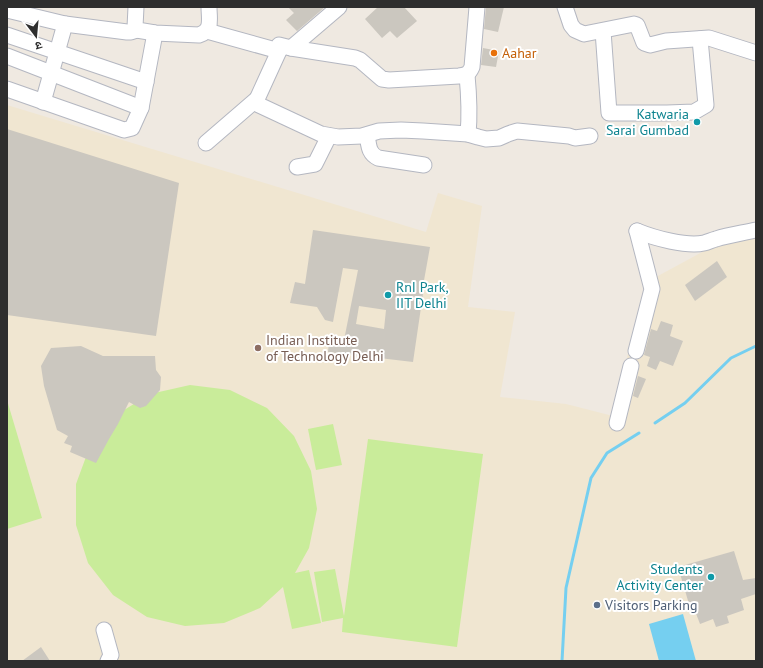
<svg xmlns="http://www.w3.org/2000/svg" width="763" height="668" viewBox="0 0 763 668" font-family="'PT Sans','Noto Sans Devanagari',sans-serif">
  <rect width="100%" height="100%" fill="#efe9e1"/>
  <path fill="#f0e6d1" d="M7,105l419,127 12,-39 44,13 -14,101 47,5 -15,85 66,7 47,12 32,-133 83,-45 28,1v422h-749z"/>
  <g fill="#c9ec9a">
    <path d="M190,385l40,5 37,18 27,28 17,35 6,38 -8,39 -14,25 14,-3 12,53 -29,6 -9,-42 -23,21 -36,15 -39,3 -38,-9 -34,-22 -25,-32 -12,-38v-41l14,-38 26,-31 34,-21z"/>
    <path d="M7,400l35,118 -35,11z"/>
    <path d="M333,424l9,41 -26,5 -8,-41z"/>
    <path d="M368,439l115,15 -26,193 -115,-15 1,-14 -21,4 -8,-50 21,-3 9,47z"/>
  </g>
  <path fill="#75cff0" d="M683,614l13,47h-37l-10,-37z"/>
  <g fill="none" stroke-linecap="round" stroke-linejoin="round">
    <g stroke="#75cff0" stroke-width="3">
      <path d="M655,423l30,-20 46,-45 25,-12"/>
      <path d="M562,661l4,-73 25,-110 16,-25 32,-20"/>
    </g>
  </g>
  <g fill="#cbc7bf" fill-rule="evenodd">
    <path d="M288,7h37l-28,24 -11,-11 8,-7z"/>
    <path d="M378,7h26l13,14 -20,17 -7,-7 -8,7 -17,-19z"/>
    <path d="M486,7h18l-6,25 -14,-3z"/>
    <path d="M483,48l16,3 -3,16 -15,-2z"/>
    <path d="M7,129l172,54 -23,153 -149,-21z"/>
    <path d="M313,230l117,17 -7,39 1,1 -11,75 -85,-10 1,-10 14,3 15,-75 -15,-2 -10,54 -8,-2 -8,-13 -27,-4 5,-21 10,2zM359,306l27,4 -2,19 -28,-5z"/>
    <path d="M717,261l10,16 -32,24 -10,-16z"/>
    <path d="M661,321l12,4 -3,11 13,5 -10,25 -13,-5 -4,9 -9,-4 3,-9 -6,-2 7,-26 6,2z"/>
    <path d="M81,346l22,10h52l1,14 5,7 -1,13 -14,16 -6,2 -11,-6 -11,22 -9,15 -13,24 -26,-11 2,-6 -8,-3 4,-7 -11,-6 -13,-44 -3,-20 10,-18z"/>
    <path d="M638,376l8,3 -8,19 -5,-2z"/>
    <path d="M734,551l9,29 13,-2v16l-15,5 3,11 -17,6 2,7 -13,4 -3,-8 -13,5 -8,-21 -3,1 -11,-37z"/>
    <path d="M41,647l9,14h-28z"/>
  </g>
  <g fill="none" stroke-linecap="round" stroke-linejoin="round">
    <defs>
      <g id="minor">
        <path d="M136,7l-1,20 2,3 18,3 44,2c14,-4 10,-16 10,-28"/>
        <path d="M477,7l-5,60c-3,7 -6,8 -13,9l-70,4 -7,-1 -22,-19 -5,-2 -64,-10 -12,-3v6l-21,46c-1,3 -1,5 1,8l62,29 17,3 24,-1 17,-5 22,-1 22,1 45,3 10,3 8,2 13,-1 9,-4 9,-3 52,5 6,2 15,-2"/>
        <path d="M565,7l6,18 4,5 9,4 50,-10 3,1 7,18 6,2 16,-4 43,-3 47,15"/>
        <path d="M7,10l58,14 62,8h4l6,-2"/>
        <path d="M207,31l72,20"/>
        <path d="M603,31l6,82h58l27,-1 12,-7 -6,-66"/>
        <path d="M7,35l139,47"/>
        <path d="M291,48l48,-41"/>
        <path d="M7,56l134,52"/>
        <path d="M467,75c2,21 3,38 1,59"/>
        <path d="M7,89l117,41 8,-2 9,-20 14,-75"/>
        <path d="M43,102l22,-78"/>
        <path d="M367,135c2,10 1,18 11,23l46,7"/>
        <path d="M206,143l51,-44"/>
        <path d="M297,167l18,-3 14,-28"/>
        <path d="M637,231c17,7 50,16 67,12 4,-1 8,-3 12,-4 13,-4 27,-6 40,-9"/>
        <path d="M636,351l16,-62 -15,-58"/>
        <path d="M617,423l14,-57"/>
        <path d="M104,630l7,25 -3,6"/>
      </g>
    </defs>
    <use href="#minor" stroke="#b4b7c1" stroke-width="17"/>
    <use href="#minor" stroke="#fff" stroke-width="15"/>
  </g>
  <circle fill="#e8710a" stroke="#fff" stroke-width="1.5" cx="494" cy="53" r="4"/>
  <g fill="#0f9aa8" stroke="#fff" stroke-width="1.5">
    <circle cx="697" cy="122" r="4"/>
    <circle cx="388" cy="295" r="4"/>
    <circle cx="711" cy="577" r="4"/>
  </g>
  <circle fill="#8d6e63" stroke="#fff" stroke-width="1.5" cx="258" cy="348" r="4"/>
  <circle fill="#5c6f8a" stroke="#fff" stroke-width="1.5" cx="597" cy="605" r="4"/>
  <g text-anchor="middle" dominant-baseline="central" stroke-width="4" stroke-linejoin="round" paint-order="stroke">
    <g font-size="14" fill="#c56008" stroke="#fff" text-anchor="start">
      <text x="502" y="53">Aahar</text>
    </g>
    <g font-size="14" fill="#0d838f" stroke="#fff" text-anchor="end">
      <text x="689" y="114">Katwaria<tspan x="689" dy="16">Sarai Gumbad</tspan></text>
      <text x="396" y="287" text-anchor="start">RnI Park,<tspan x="396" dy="16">IIT Delhi</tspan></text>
      <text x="703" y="569">Students<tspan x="703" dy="16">Activity Center</tspan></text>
    </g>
    <g font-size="14" fill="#785e54" stroke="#fff" text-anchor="start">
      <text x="266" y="340">Indian Institute<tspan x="266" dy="16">of Technology Delhi</tspan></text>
    </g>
    <g font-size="14" fill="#4e5e75" stroke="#fff" text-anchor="start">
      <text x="605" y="605">Visitors Parking</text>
    </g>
  </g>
  <rect width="763" height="668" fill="none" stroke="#2e2e2e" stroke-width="16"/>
  <g transform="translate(36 36) rotate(164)" stroke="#ffffff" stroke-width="3" paint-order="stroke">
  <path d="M0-3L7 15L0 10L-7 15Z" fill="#2e2e2e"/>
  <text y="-6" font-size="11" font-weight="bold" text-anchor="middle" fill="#2e2e2e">उ</text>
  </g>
</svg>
